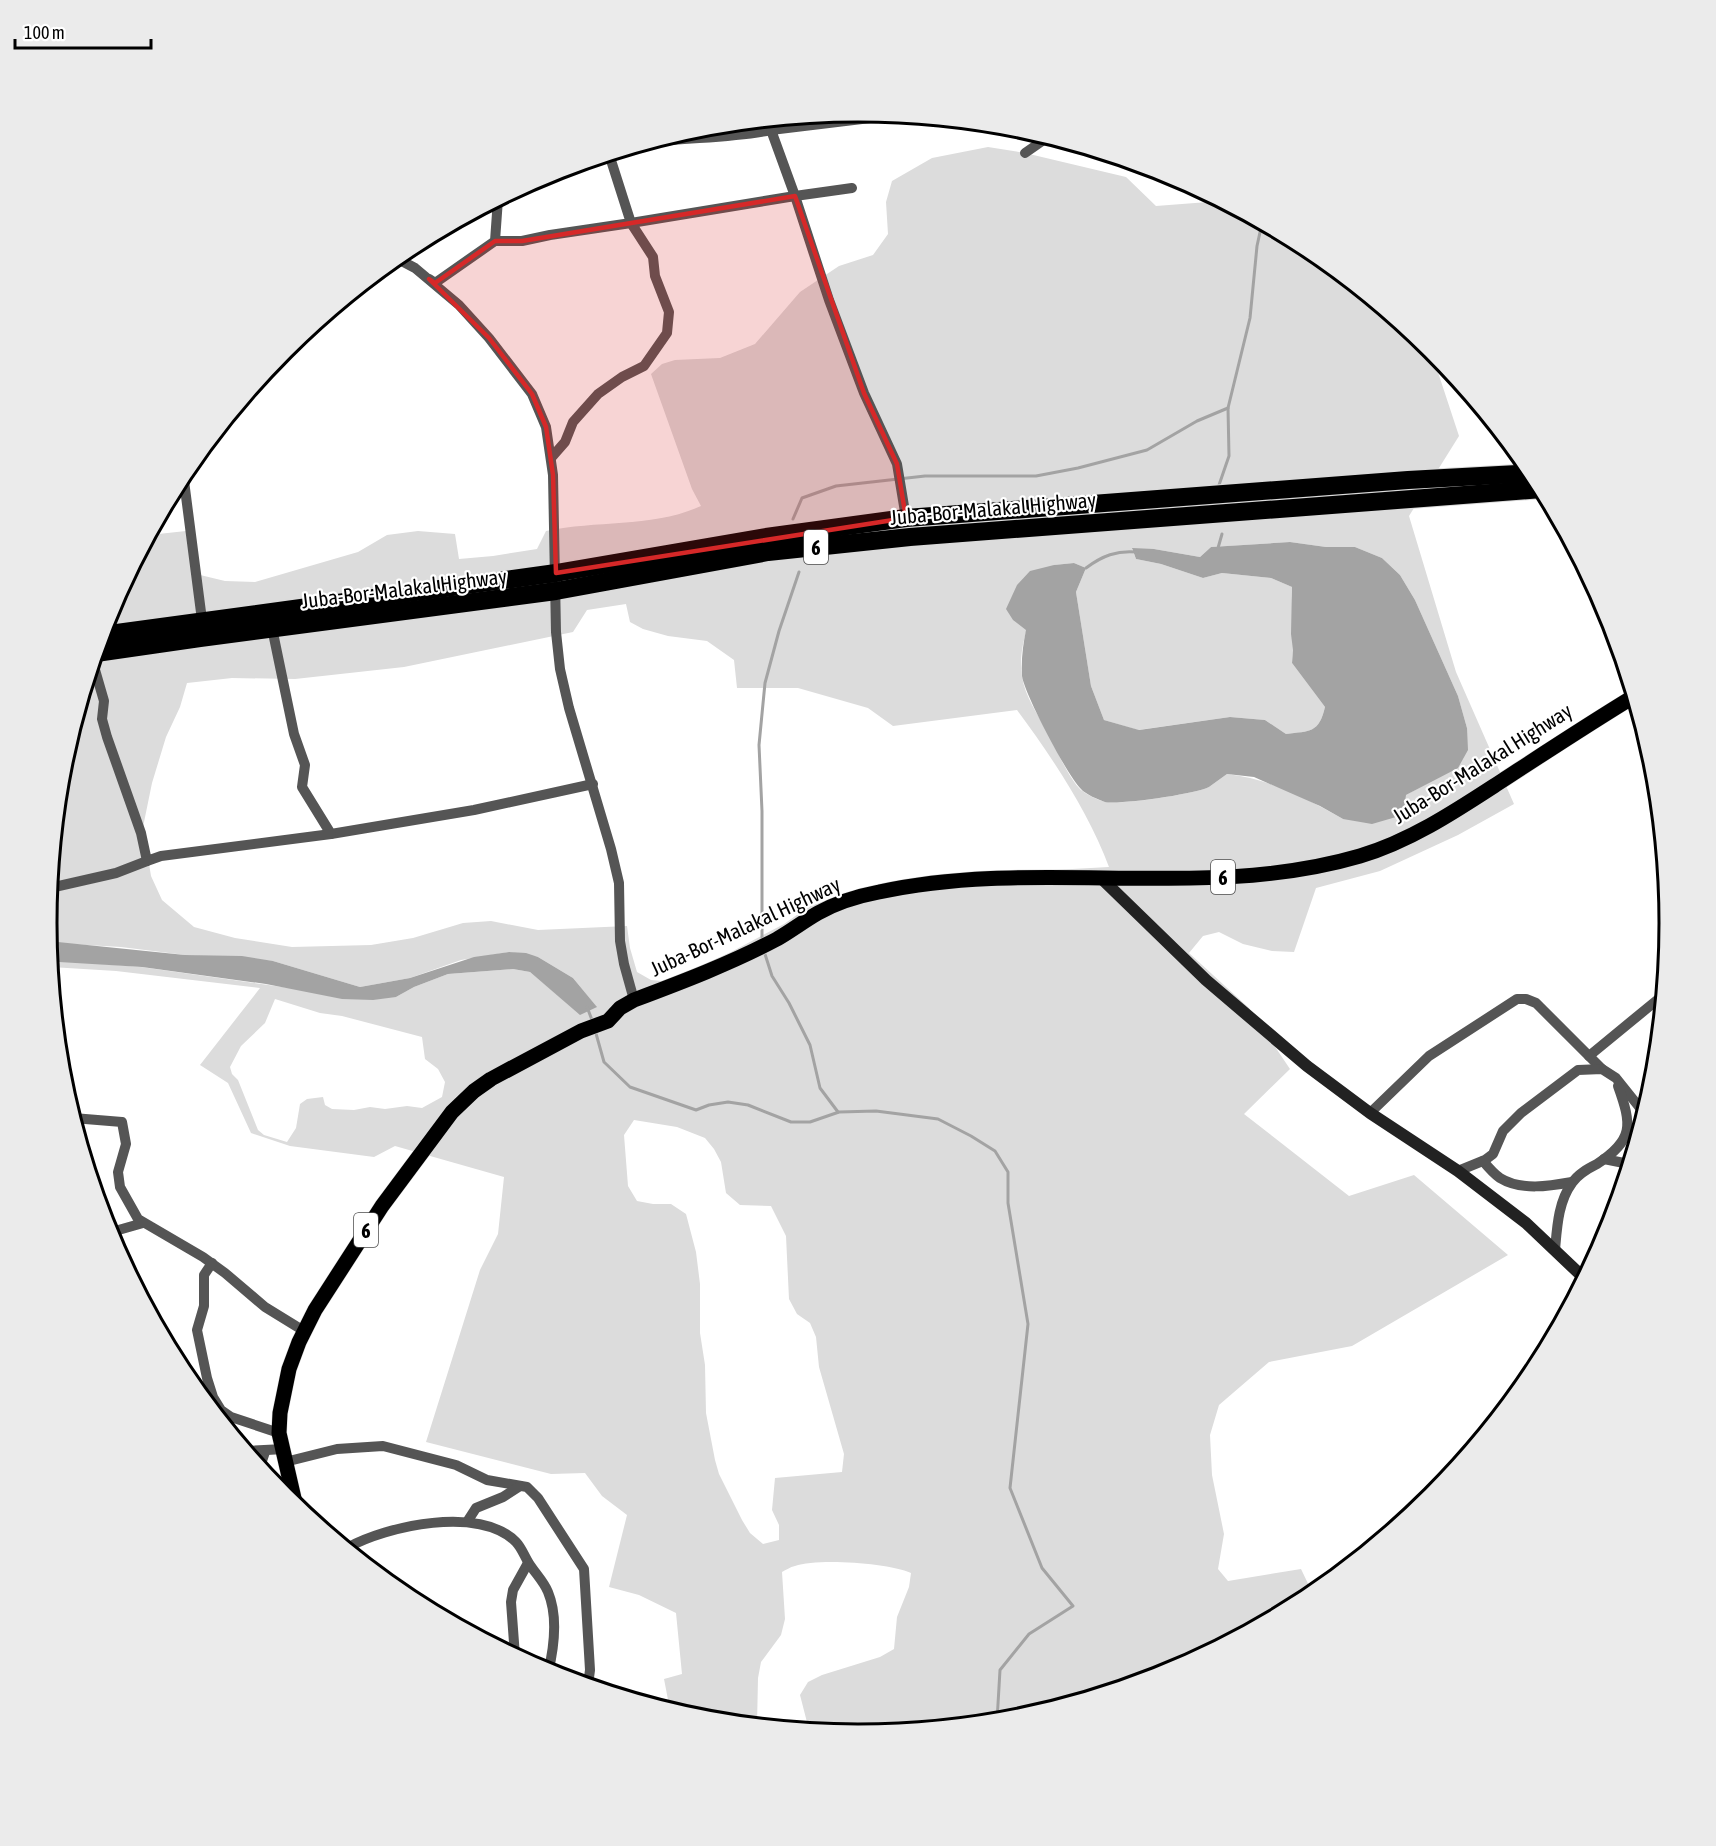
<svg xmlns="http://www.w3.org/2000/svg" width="1716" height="1846" viewBox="0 0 1716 1846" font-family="'Asap Condensed',sans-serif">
  <rect width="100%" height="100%" fill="#fff"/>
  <path fill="#dcdcdc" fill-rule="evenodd" d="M988,147l37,6 101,24 30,29 65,-5 88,47 121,100 29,88 -50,80 47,156 58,132 -56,31 -78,36 -64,17 -22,64 -22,-1 -29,-7 -24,-12 -16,4 -14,17 60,55 41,61 -46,45 105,82 65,-21 94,80 -156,91 -83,16 -50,43 -9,30 2,40 12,59 -6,35 10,12 73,-12 12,25 -4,4 -141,75 -152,46 -158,15 -49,-4 -9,-35 8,-13 14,-7 58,-18 14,-8 3,-32 12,-30 2,-14c-23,-10 -93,-15 -116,-7 -5,1 -9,4 -13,6l3,47 -4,16 -20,27 -3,16 -1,47 -58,-6 -29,-9 -6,-31 18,-5 -6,-61 -37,-18 -30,-8 18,-72 -25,-19 -17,-23 -34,1 -125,-32 54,-172 18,-36 6,-57 -109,-31 -21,11 -84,-11 -39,-13 -23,-50 -28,-18 60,-77 -144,-17 -65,-4 -1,-7 91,7 163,23 92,7 18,-10 34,-13 65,-5 17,3 50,42 16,-8 -23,-28 -35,-21 -29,-5 -48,8 -51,18 -50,9 -87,-26 -88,-6 -64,-8 -70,-4 -3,-2 -1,-18 15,-159 46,-152 41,-77 37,-4 10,43 29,7 30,1 103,-30 29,-17 31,-4 37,3 4,25 34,-3 44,-7 9,-18c52,-11 107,-3 155,-25l-9,-17 -41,-115 11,-10 13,-4 45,-2 35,-14 45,-52 39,-26 34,-11 15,-21 -2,-32 6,-21 40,-23zM1290,542l36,5h29l27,11 18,17 15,25 43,96 9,32 -39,55 -22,12 -63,24c-37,-21 -73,-40 -116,-45 -6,4 -12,9 -18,13 -13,7 -89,18 -103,15 -7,-1 -20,-8 -25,-12 -11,-10 -27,-44 -34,-59 -9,-16 -22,-35 -25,-54 -6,-39 18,-78 32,-112l20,-2 12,5 -10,24 15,94 13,34 34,10 92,-13 35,3 21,14c24,-3 33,-1 39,-27l-33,-44c3,-25 -1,-51 0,-76l-21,-9 -49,-5 -19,5 -42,-14 -25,-5 -4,-10h22l46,8 11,-10zM626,604l4,18 13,7 25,7 39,5 27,19 3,28h61l70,20 25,18 124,-16c35,47 72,103 92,157l-74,4 -118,10 -68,11 -41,15 -24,17 -53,28 -50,23 -19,6 -11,-1 -14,-8 -7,-24 -3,-22 -89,4 -47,-9 -28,2 -50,15 -42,7 -79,2 -57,-9 -41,-11 -32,-27 -11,-24 -8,-49 9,-44 14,-46 14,-30 7,-24 45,-5 63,1 109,-12 169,-35 14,-22zM275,999l45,14 22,3 80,21 3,22 13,10 7,13 -3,15 -20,11 -15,-2 -22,3 -15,-2 -16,3 -22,-1 -7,-4 -2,-8 -16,2 -7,5 -4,24 -9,14 -23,-7 -6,-5 -20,-50 -6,-6 -2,-7 11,-21 24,-23zM634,1120l43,7 28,11 9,11 7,13 5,31 14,12 31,1 15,30 3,63 8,15 13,9 6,14 3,30 25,87 -2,18 -67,6 -3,32 7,15v15l-16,4 -13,-11 -8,-13 -23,-46 -4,-14 -9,-47 -1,-48 -5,-32v-49l-4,-32 -10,-38 -15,-10h-18l-16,-3 -9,-15 -4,-51z"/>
  <g fill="#a3a3a3">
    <path d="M1290,542l36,5h29l27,11 18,17 15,25 43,96 9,32 1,22 -10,18 -52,27 -3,20 -31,9 -29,-5 -23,-13 -66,-29 -27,-3c-6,4 -12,9 -18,13 -13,7 -90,18 -104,15 -6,-2 -20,-8 -24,-13 -13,-12 -57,-96 -59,-113 -1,-16 1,-31 4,-46l-13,-10 -7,-11 11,-24 13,-14 24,-6 20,-2 12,5 -10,24 15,94 13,34 35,10 91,-13 35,3 21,14c24,-3 33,-1 39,-27l-33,-44 1,-13 -2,-16 1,-47 -21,-9 -49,-5 -19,5 -42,-14 -25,-5 -4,-11 22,1 46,8 11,-10z"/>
    <path d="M48,941l137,14 57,1 31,5 87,26 50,-9 64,-21 35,-5 17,1 12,4 35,21 24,29 -17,8 -50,-43 -17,-3 -65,5 -34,13 -18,10 -23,3 -31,-1 -76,-15 -124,-17 -83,-5 -9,-2z"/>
  </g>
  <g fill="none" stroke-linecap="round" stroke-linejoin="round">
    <g stroke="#a3a3a3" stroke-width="3">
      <path d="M1219,485l10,-29 -1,-48 22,-90 7,-72 5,-23"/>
      <path d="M793,519l9,-21 34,-12 89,-10h111l42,-8 69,-18 50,-29 31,-13"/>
      <path d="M1218,548l4,-14"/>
      <path d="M1086,568c16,-12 31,-18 51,-16"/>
      <path d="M762,942v-131l-3,-66 6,-62 14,-52 20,-59"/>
      <path d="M764,951l8,25 17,27 21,42 10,43 18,24"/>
      <path d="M587,1007l5,13"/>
      <path d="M595,1030l9,32 26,25 66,23 13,-5 19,-3 20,3 43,17h19l29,-10 37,-1 62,8 33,17 24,15 13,21v31l20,121 -18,164 32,80 31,38 -44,28 -29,36 -3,51"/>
    </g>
    <defs>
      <path id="primary" d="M296,1507l-17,-74 1,-20 9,-44 10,-27 16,-32 67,-104 70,-94 22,-21 17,-12 90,-48 27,-10 12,-13 14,-8c48,-18 98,-37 143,-61 14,-8 27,-18 41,-26 18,-10 40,-17 61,-21 158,-35 324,10 481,-36 50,-15 94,-44 137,-72 46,-30 90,-59 136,-87"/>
      <g id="highway">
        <path d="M102,635l454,-62 210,-36 140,-19 502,-38 125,-7"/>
        <path d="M96,653l104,-15 356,-47 212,-39 142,-15 632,-48"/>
      </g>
    </defs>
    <use href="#primary" stroke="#dbdbdb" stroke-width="16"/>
    <use href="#highway" stroke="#dbdbdb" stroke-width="20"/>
    <g stroke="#555" stroke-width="10">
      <path d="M651,142c41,-5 81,-4 120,-12l-4,-10"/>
      <path d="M1025,153l23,-16"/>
      <path d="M852,188l-57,8 34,104 35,93 33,71 9,54"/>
      <path d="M495,241h27l28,-6 81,-12 -22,-69"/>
      <path d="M396,258l19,10 44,37 30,33 43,56 14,33 7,48 3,157 4,37 9,39 42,141 8,34 1,58 4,23 10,36"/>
      <path d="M429,279l6,4 60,-42 3,-42"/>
      <path d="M551,458l14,-16 8,-20 25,-28 24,-17 22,-11 23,-33 2,-21 -14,-36 -2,-19 -22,-34 164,-27 -24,-66 124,-15"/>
      <path d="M183,473l19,147"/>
      <path d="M272,628l22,106 11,31 -3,22 29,47 143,-24 119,-26"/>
      <path d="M93,663l11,38 -2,18 5,18 34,96 6,28 14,-5 170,-22"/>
      <path d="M50,888l66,-15 31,-12"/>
      <path d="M1589,1056l73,-60"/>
      <path d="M1370,1113l59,-57 88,-57h9l10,4 66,66"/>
      <path d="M73,1118l49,4 4,22 -8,28 2,15 18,32 65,38 22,16 40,34 39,24"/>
      <path d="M1604,1159l25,5"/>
      <path d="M1483,1161c5,6 11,13 17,17 21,13 50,8 72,4"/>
      <path d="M1458,1171l27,-11 8,-6 10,-23 18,-18 57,-43 24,-1 14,9 28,35"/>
      <path d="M108,1233l35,-10"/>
      <path d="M1555,1250c2,-22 3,-48 17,-67 6,-9 15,-14 25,-19 37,-24 35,-39 21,-78"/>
      <path d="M212,1263l-8,12v31l-7,24 10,48 6,19 8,13 10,7 48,16"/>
      <path d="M247,1451l37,-2"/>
      <path d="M285,1462l52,-13 46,-3 73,19 31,15 40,7 11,11 46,71 6,101 -2,15"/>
      <path d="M260,1467l5,-15"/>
      <path d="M467,1522l9,-14 27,-11 17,-11"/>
      <path d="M347,1548c39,-22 133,-43 169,-6 6,6 9,16 14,23 6,9 14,17 18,27 10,24 6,56 0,81"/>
      <path d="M515,1656l-4,-54 2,-12 15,-27"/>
    </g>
    <path stroke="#222" stroke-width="12" d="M1101,878l105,102 101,86 63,47 88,58 68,52 58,55"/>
    <use href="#primary" stroke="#000" stroke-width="15"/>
    <use href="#highway" stroke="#000" stroke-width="18"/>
  </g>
  <path fill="#d62828" fill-opacity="0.2" stroke="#d62828" stroke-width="4.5" stroke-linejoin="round" d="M795,196l69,197 33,71 9,54 -350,55 -3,-98 -7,-48 -14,-33 -43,-56 -60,-59 6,4 60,-42h27z"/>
  <g text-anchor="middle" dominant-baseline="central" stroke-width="4.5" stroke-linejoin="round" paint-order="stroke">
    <g fill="#fff" stroke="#4c4c4c" stroke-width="1.5">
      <rect x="804" y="530" width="24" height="34" rx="4.5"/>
      <rect x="1211" y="860" width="24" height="34" rx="4.5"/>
      <rect x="354" y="1213" width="24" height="34" rx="4.5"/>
    </g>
    <g font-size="20" font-weight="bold" fill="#000">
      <text x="816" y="547">6</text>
      <text x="1223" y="877">6</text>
      <text x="366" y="1230">6</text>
    </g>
    <g font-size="21" fill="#000" stroke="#fff">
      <text transform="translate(993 508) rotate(-5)">Juba-Bor-Malakal Highway</text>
      <text transform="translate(404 588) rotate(-7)">Juba-Bor-Malakal Highway</text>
      <text transform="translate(1482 763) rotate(-32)">Juba-Bor-Malakal Highway</text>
      <text transform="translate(745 926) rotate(-25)">Juba-Bor-Malakal Highway</text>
    </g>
  </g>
  <path d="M0 0H1716V1846H0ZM57 923a801 801 0 1 1 1602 0a801 801 0 1 1-1602 0Z" fill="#ebebeb" fill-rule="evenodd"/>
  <path fill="none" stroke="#000" stroke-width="3" d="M57 923a801 801 0 1 1 1602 0a801 801 0 1 1-1602 0Z"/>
  <path d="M15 39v9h136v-9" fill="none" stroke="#000000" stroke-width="3"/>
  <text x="24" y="39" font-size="18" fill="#000000" stroke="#ffffff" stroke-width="4.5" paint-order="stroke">100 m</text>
</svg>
